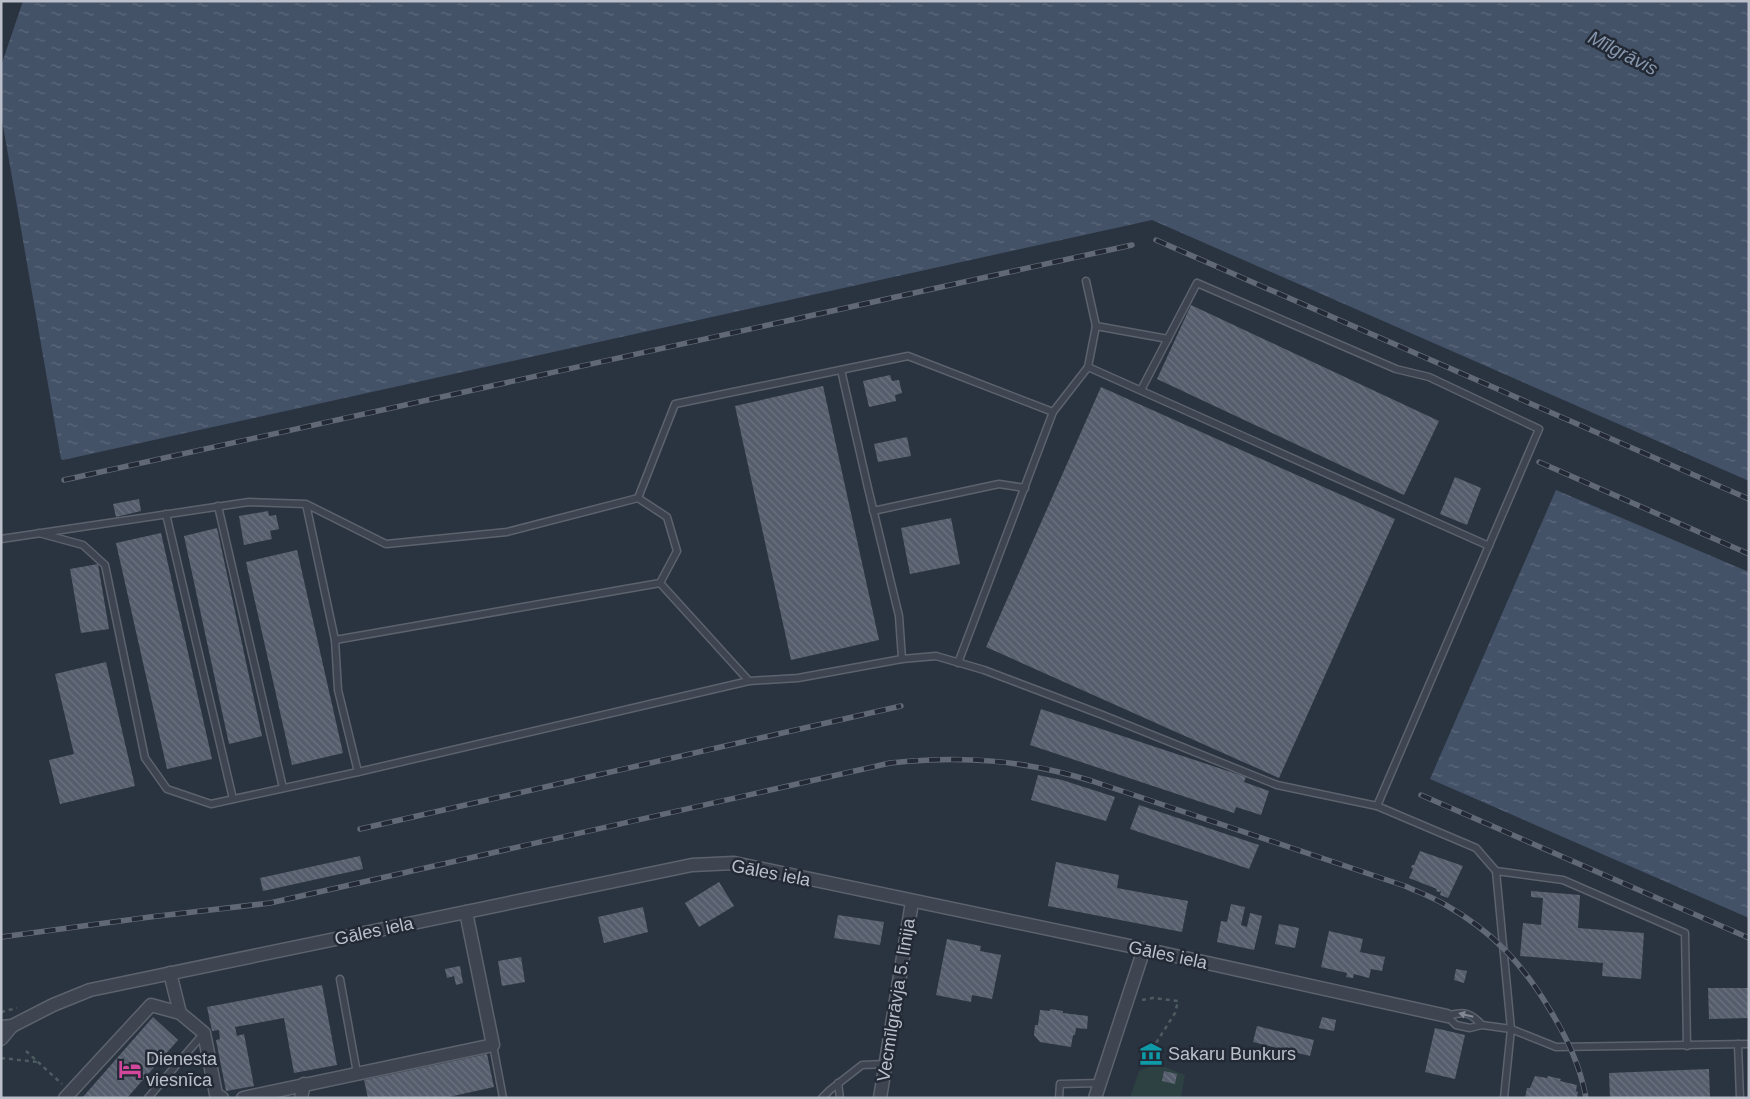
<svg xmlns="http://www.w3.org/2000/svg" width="1750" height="1099" viewBox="0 0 1750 1099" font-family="Arial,sans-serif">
  <defs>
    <pattern id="water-ripples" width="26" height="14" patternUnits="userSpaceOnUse" patternTransform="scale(1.25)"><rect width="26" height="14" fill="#445268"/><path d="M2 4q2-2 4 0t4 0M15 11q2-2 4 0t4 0" fill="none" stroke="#5d697c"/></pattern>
    <pattern id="building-back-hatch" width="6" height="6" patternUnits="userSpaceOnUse" patternTransform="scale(1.25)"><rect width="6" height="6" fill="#565e6d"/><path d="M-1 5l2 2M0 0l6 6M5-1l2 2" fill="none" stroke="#6c7380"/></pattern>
  </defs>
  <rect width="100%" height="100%" fill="#2a3340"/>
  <path fill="#2d4042" d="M1163,1066l22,9 -4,23h-51l9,-27 10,-4z"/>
  <g fill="url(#water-ripples)">
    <path d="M23,1h1726v480l-597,-261 -1089,240 -2,-1 -60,-345v-48z"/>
    <path d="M1556,490l193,82v346l-319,-139z"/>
  </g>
  <g fill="url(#building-back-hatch)">
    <path d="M1191,305l248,116 -35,74 -247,-116z"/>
    <path d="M890,375l2,6 7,-1 3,13 -7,2 1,6 -27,6 -6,-26z"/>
    <path d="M823,386l56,254 -88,20 -56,-254z"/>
    <path d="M1101,387l294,132 -116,259 -293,-131z"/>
    <path d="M907,437l4,19 -33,6 -4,-18z"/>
    <path d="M1455,477l26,11 -14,37 -27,-11z"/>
    <path d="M139,499l2,12 -25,6 -3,-13z"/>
    <path d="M268,511l1,5 7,-1 3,14 -9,2 2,8 -28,6 -5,-29z"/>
    <path d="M951,518l9,46 -50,10 -9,-46z"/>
    <path d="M217,528l45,208 -33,8 -45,-208z"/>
    <path d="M161,533l51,226 -45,10 -51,-226z"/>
    <path d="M297,550l46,203 -51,12 -46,-203z"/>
    <path d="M98,564l11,65 -28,4 -11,-64z"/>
    <path d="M106,662l29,124 -75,18 -11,-44 25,-6 -19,-80z"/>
    <path d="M1041,709l205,68 -2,5 25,9 -8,24 -25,-8 -2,6 -204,-68z"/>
    <path d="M1038,775l24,5 53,17 -9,24 -75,-21z"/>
    <path d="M1139,805l120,40 -10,24 -119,-40z"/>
    <path d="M1420,851l43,15 -15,32 -8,-3 1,-4 -2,1 -3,-1 1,-2 -28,-11 4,-9 -2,-2 1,-2h2z"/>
    <path d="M360,856l3,13 -100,22 -3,-13z"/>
    <path d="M1056,862l63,13 -2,13 71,13 -6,31 -134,-26z"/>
    <path d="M719,882l15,24 -35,21 -14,-24z"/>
    <path d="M1531,891l49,4 -2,33 66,5 -3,46 -39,-3 1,-13 -83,-7 3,-33 18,2 2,-27 -12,-1z"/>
    <path d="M1231,904l14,3 -4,18 6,2 3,-14 12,3 -8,34 -37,-8 4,-21 6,1z"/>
    <path d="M643,907l5,25 -44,11 -6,-26z"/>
    <path d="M838,915l46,7 -4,23 -46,-7z"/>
    <path d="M1279,924l20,4 -4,20 -20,-4z"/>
    <path d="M1329,931l34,8 -3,13 25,5 -3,14 -11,-2 -2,9 -15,-4 -1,4 -7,-1 1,-4 -26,-6z"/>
    <path d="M947,939l34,7 -1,5 21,4 -9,44 -20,-4 -1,7 -35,-7z"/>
    <path d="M521,957l4,25 -23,4 -4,-25z"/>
    <path d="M460,966l3,17 -7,2 -2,-9 -7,2 -2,-9z"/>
    <path d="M1456,969l11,2 -3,12 -10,-3z"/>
    <path d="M322,985l15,80 -43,8 -10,-55 -49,9 2,9 7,-2 10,52 -28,5 -10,-51 4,-1 -1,-9 -7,1 -5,-24z"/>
    <path d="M1708,988h41v30l-40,1z"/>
    <path d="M1050,1009l13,2v2l25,3 -1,13 -11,-1 -1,7h-2l-2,12 -31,-5 -6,-7 1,-10h3l2,-15 10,1z"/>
    <path d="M153,1017l25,23 -51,58h-45z"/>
    <path d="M1322,1017l14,3 -2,11 -15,-3z"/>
    <path d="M1257,1026l57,14 -4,16 -57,-14z"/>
    <path d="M1435,1028l30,7 -10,44 -30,-7z"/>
    <path d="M487,1054l7,33 -50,11h-76l-4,-18z"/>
    <path d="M1709,1069l1,29h-100l-1,-25z"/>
    <path d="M1164,1071l13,3 -2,10 -13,-3z"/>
    <path d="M1535,1076l12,2 1,-2 13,3 -1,2 17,4 -1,6 2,1 -1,6h-52l2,-10h3z"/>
  </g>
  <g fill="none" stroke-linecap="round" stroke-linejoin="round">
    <defs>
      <g id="service">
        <path d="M1086,281l10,45 -8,41"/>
        <path d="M1096,326l72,13"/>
        <path d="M841,370l27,118 31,128 3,43"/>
        <path d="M1141,390l56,-107 199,86 33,8 110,52 -162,377 99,42 20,23 15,158 45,18 193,-3"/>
        <path d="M638,498l37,-94 233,-48 145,56 35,-45 401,179"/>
        <path d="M218,506l65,282"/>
        <path d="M873,511l126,-27 26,4"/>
        <path d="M166,514l67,285"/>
        <path d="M39,533l44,12 22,20 40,193 22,31 44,15 147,-32 391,-91 49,-3 104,-19 34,-3 48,14 116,44 177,71 100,21"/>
        <path d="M1,539l248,-37 57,2 80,40 121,-12 131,-34 29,19 10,34 -17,32 -325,57 -29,-136"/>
        <path d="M660,583l89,98"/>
        <path d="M335,640l3,50 20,82"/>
        <path d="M958,663l95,-251"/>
        <path d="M1496,871l67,9 122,53 2,113"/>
        <path d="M340,979l17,94"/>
        <path d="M1482,1025c-12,-13 -18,-14 -35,-9l9,9 14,3 12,-3 29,4 -7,69"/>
        <path d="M1738,1044l2,54"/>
        <path d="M493,1045l10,53"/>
        <path d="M838,1083l2,15"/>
        <path d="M148,1098l56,-65"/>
        <path d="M822,1098l8,-8 32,-25 23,-1"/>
        <path d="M1059,1098l1,-14 40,-1"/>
      </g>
      <g id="minor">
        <path d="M170,973l10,40 24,20 12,61 6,4"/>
        <path d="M1,1027l11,-1 41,-21 37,-15 602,-125 42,-2 410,86 303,67"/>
        <path d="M1,1039l11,-13"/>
        <path d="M65,1098l86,-93 29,8"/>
        <path d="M243,1098l250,-53 -27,-133"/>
        <path d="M301,1098l3,-14"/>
        <path d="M880,1098l32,-196"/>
        <path d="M1095,1098l49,-149"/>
      </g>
    </defs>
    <use href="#service" stroke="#5c636d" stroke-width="9"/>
    <use href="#minor" stroke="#5c636d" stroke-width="15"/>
    <g stroke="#4c5c60" stroke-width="2.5" stroke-dasharray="4 4" stroke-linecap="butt">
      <path d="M1142,1000l11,-2 25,3 -3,12 -24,38"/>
      <path d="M1,1012l16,-4"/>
      <path d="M26,1051l36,33"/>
      <path d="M1,1058l37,4"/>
    </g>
    <use href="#service" stroke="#3e4550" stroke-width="6"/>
    <use href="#minor" stroke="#3e4550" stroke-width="12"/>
    <defs>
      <g id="rail">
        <path d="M1156,240l593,259"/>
        <path d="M1539,462l210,92"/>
        <path d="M64,480l1068,-235"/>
        <path d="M1421,795l328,143"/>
        <path d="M360,829l541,-123"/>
        <path d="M1,937l149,-20 120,-14 620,-140c71,-8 134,-3 202,18l313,105c13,6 27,11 39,18 48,27 78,59 106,106 17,28 30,55 36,88"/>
      </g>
    </defs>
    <use href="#rail" stroke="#616976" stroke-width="5.5"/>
    <use href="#rail" stroke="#232a35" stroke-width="4" stroke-dasharray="11" stroke-linecap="butt"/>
  </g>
  <defs><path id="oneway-solid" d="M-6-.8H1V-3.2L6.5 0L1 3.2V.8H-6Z" transform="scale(1.25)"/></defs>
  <use fill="#838993" href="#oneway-solid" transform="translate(1466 1015) rotate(-166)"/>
  <defs>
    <symbol id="museum-bare" viewBox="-9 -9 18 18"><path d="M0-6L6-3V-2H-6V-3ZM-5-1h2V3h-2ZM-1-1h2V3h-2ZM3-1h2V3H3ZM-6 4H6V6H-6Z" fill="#0f9aa8" stroke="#232a35" stroke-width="2.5" paint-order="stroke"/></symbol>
    <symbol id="hotel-bare" viewBox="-9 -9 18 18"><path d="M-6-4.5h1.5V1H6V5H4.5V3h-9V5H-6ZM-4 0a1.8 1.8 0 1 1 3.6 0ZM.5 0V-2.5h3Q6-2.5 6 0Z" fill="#d1479c" stroke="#232a35" stroke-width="2.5" paint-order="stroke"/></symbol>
  </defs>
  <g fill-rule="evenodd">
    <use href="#museum-bare" x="1135" y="1038" width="32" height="32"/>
    <use href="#hotel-bare" x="114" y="1053" width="32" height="32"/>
  </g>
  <g text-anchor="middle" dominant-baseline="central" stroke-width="5" stroke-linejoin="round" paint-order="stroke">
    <g font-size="18" fill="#bbc0ca" stroke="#232a35">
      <text transform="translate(771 873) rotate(11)">Gāles iela</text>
      <text transform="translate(374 931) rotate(-12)">Gāles iela</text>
      <text transform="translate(1168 955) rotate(12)">Gāles iela</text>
      <text transform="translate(896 1000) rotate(-81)">Vecmīlgrāvja 5. līnija</text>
    </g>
    <g font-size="18" fill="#bbc0ca" stroke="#232a35" text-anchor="start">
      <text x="1168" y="1054">Sakaru Bunkurs</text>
      <text x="146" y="1059">Dienesta<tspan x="146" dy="21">viesnīca</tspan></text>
    </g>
    <g font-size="19" font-style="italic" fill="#8696ad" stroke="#232a35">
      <text transform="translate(1623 53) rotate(27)">Mīlgrāvis</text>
    </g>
  </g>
  <rect width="1750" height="1099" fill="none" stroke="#bbc0ca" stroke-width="5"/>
</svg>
